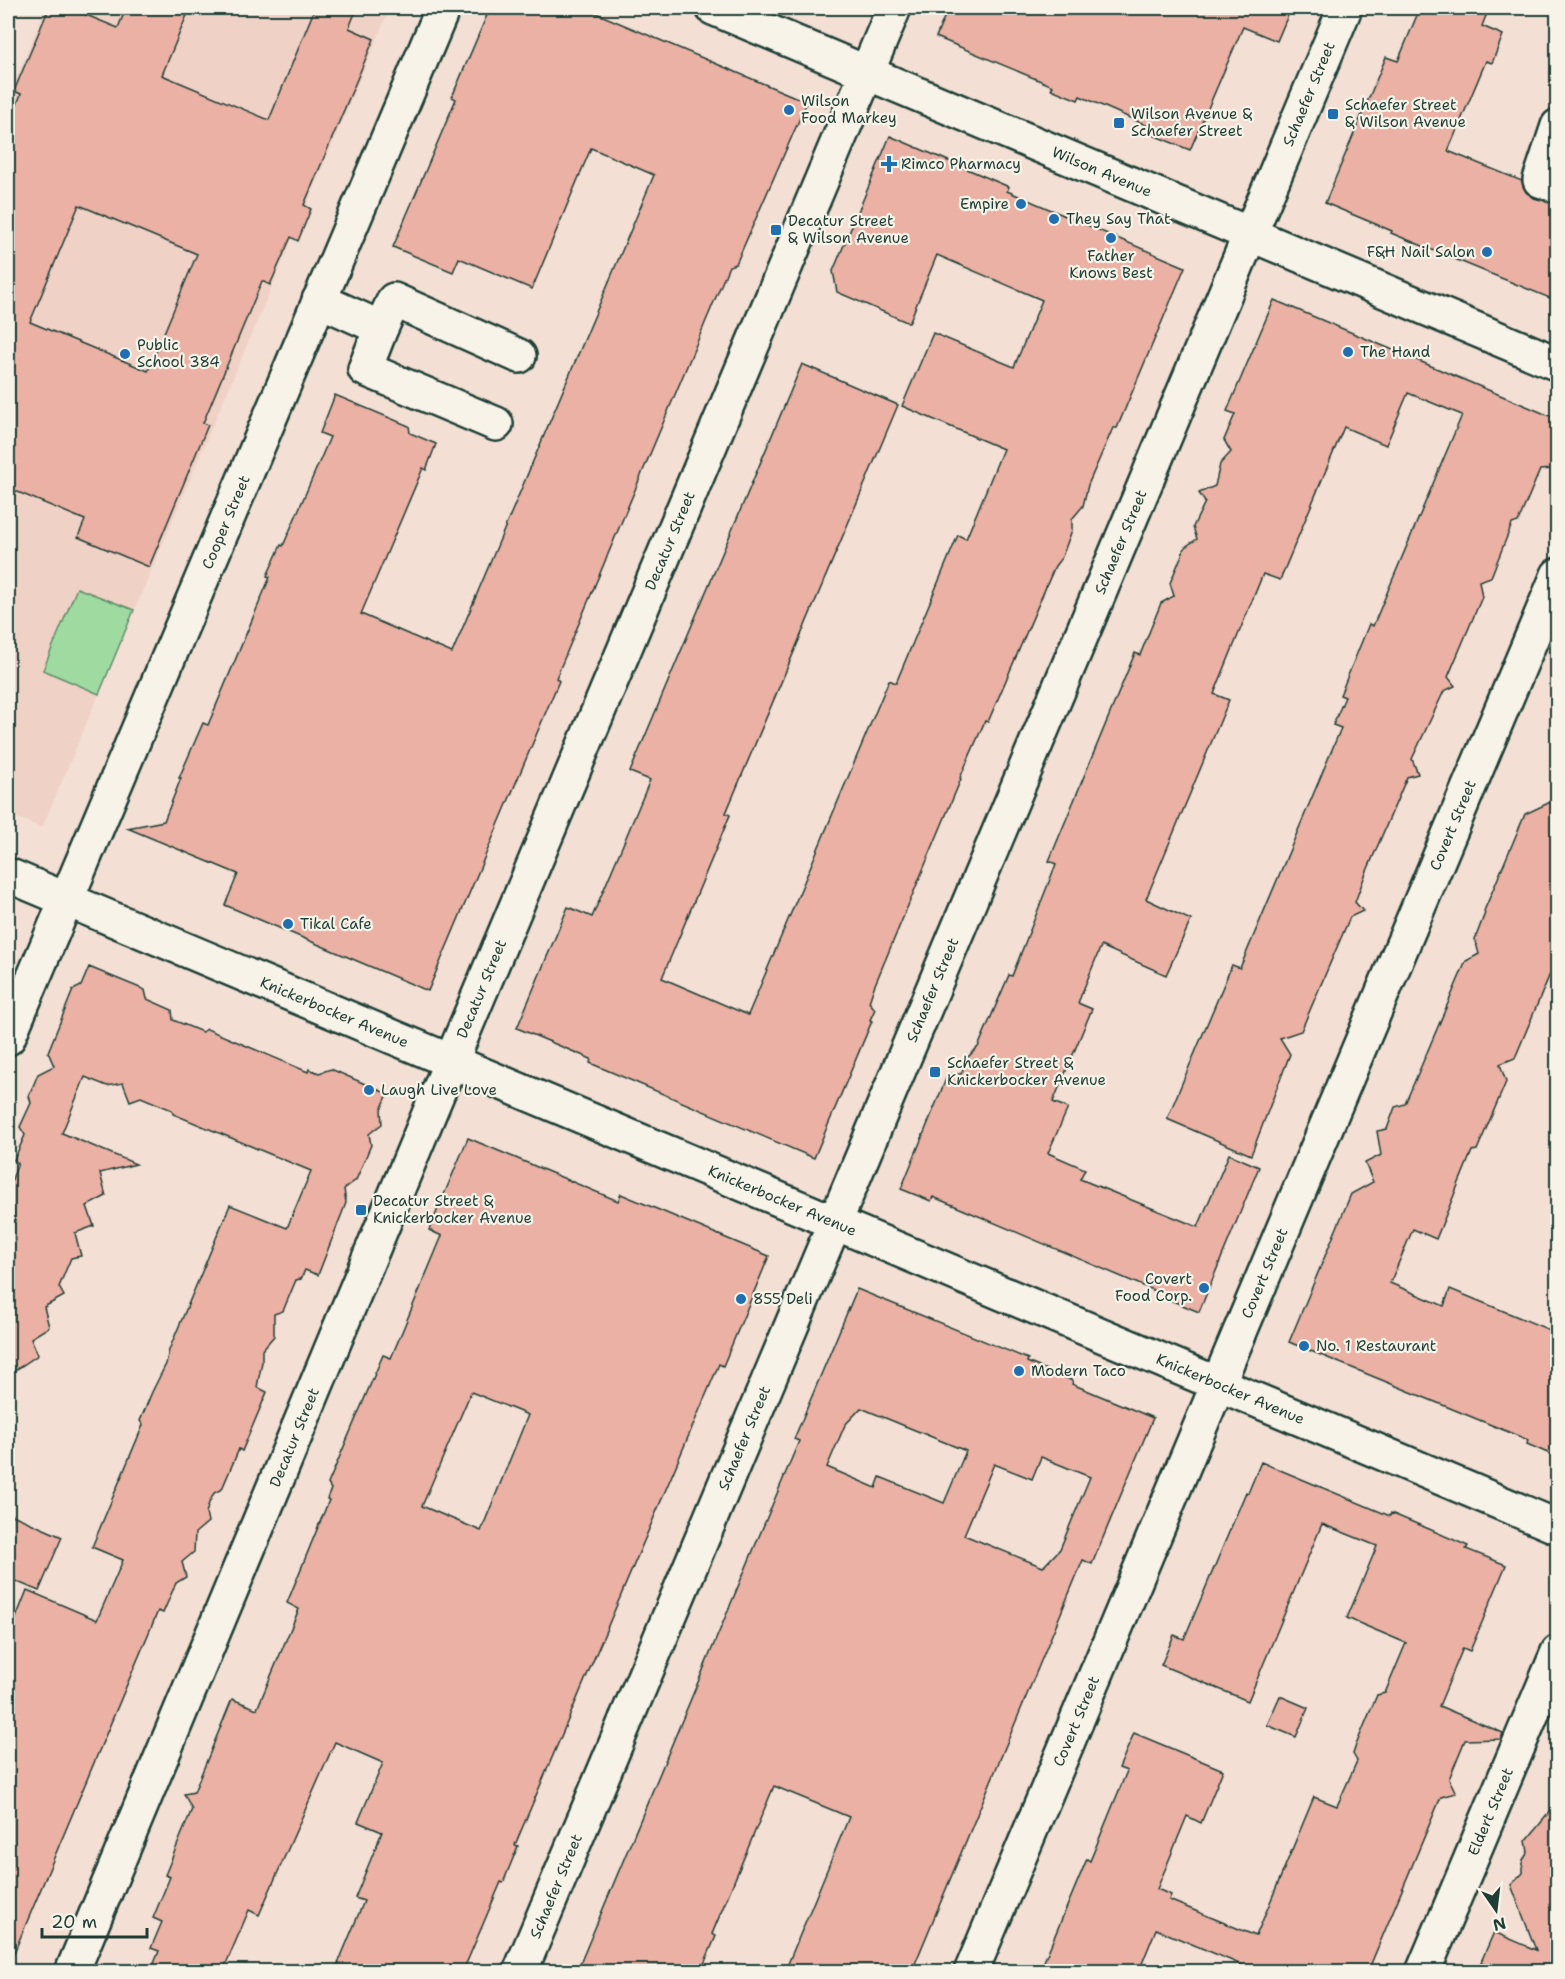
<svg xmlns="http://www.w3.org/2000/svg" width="1565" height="1979" viewBox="0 0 1565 1979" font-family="'Shantell Sans',sans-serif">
  <rect width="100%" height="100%" fill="#f3dfd4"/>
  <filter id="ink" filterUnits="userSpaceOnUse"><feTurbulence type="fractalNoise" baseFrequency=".0167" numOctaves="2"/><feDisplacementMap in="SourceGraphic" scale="12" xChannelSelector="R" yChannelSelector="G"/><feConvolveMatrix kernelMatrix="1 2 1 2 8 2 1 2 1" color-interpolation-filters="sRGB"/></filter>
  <g filter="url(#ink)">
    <path fill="#f0d1c6" d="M46,8h344l-348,820 -34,-14v-716z"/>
    <path fill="#9fdba1" stroke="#5f8c6a" stroke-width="1.5" d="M77,588l57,22 -35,84 -56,-24z"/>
    <g fill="#eab1a4" stroke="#1f3d34" stroke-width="1.5" fill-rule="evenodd">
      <path d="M49,8h20l49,20 8,-20h64l-28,67 107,45 46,-112h42l-8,20 25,11 -70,166 7,4 -13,32 -7,-4 -21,48 -8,-4 -59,142 5,2 -59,142 -71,-30 7,-17 -77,-32v-361l13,-33 -7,-3zM79,205l118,49 -49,117 -118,-49z"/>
      <path d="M490,8h94l223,94 -71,162 -7,2 -173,412 3,3 -131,310 -203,-86 13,-31 -111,-46 37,-7 17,-43h-2l24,-55 5,2 62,-148 -3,-1 14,-31 2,1 47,-109 -10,-4 15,-38 74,31 1,7 26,11 -10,26 -3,-2 -62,146 91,39 202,-478 -63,-27 -59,141 -73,-31 -6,14 -60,-25 63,-148 -4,-2z"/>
      <path d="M948,8h343l-14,33 -34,-14 -53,123 -37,-15 2,-6 -75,-33 -2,4 -27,-11 2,-3 -117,-49z"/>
      <path d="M1420,8h69l-7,18 21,9 -11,28 -6,-2 -38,90 74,30 4,11 8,6 23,6v97l-166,-68 1,-2 -67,-28 61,-146 12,4z"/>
      <path d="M890,136l119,51 -2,4 178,76 -68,161h-4l-25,57 -5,21 -11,13v11l-10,27 -7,9 -67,156 -3,-1 -25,57 1,1 -87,208 -5,15 6,7 -5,11 2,1 -58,137 -224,-95 1,-4 -74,-31 51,-121 24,10 32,-75 26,-62 -20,-8 172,-408 96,41 -172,408 4,2 -68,163 86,37 141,-335 7,3 62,-148 8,4 37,-90 -101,-43 31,-73 81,34 28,-67 -105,-45 -28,68 -72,-31 -4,-21z"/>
      <path d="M1274,300l283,119v36l-5,14 -12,1 -22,52 -6,2 -21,53 -12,4 3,16 -34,80 7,9 -11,5 -32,68 6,15 -11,3 -43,101 -9,24 8,9 -13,6 -49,114 -21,7 10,16 -39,101 -84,-36 65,-154 8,3 78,-185 23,-55 -8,-3 12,-28 -5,-2 29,-71 4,2 89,-211 -54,-22 -22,52 -42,-18 -64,153 -17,-6 -49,120 15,6 -83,199 45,21 -25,55 -65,-29 -23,57 14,6 -39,93 15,6 -20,45 37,16 -5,10 118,48 31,-73 30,13 -60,145 -31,-13 1,-2 -214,-91 -22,-9 -2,4 -30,-12 47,-115h13l7,-17 10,-10 31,-72 3,1 44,-112 -7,-3 86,-208 5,2 21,-52 13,-7 -4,-13 11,-26 4,-10 12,-8 -4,-12 12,-25 -6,-9 16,-7 5,-22 11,-12 -7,-12 11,-26 -8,-3z"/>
      <path d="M1557,799v158l-42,101 -15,6 6,18 -29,68 -5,1 -36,88 -23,-10 -23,54 54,23 6,-17 107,44v124l-30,-13 1,-4 -239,-98 62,-148 22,-12 -8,-19 16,-8 -4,-24 10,-2 8,-22 10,-3 61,-143 13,-7 -4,-15 10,-26 -1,-2 41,-97z"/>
      <path d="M89,967l56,23 2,9 25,11 1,10 29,12 5,-3 101,43 1,-3 10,4 12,-4 57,25 -7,16 1,14 -13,10 2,11 -15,35 -12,9 2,14 -28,72 -13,-5 -4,9 -5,1 -13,31 -9,3v22l-12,14v12l-5,25 10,5 -25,59 -3,-2 -17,40 -8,4 -5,10 -3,10 2,9 -13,11 -1,19 -12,10 4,15 -10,6 -13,30 -5,-2 -150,356v-329l19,-48 70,30 26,-60 -31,-13 51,-122 -3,-4 12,-29 14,-28 3,-14 61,-145 57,23 24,-57 -138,-57 -1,-4 -31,-13 -11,4 -7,-18 -16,3 -22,-9 -23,56 74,31 -36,9 6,23 -19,10 7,20 -19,7 6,23 -10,2 -6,14 -6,15 5,9 -20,11 5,20 -18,11 7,17 -30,20v-185l10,-27 -4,-3 11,-25 -5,-8 11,-24 -2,-7 9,-22 16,-8 -6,-14 25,-62 8,-4z"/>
      <path d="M468,1138l150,63 3,-7 148,62 -46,110 -4,-2 -19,45 -185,436 3,1 -15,37 -2,-1 -38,89h-128l29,-70 -9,-3 27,-66 -24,-10 25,-59 -48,-21 -76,173 -10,-5 -26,61h-72l8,-20 -8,-3 11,-26 -9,-4 17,-41 -5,-2 27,-66 -8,-15 10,-2 38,-93 25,10 42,-100 -12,-6 42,-103 -2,-1 4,-10 -3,-5 55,-129 8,3 51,-122 -13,-6zM471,1392l57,23 -47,116 -59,-25z"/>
      <path d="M857,1289l171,70 -1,3 46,19 -1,3 81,34 -61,146 -9,-4 -171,411h-127l64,-154 -75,-31 -62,148 4,2 -15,35h-124l222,-530 -5,-2zM861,1408l105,43 -22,52 -64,-26 -4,11 -49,-21 18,-42zM1041,1457l49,20 -30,72 -17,18 -79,-32 30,-71 38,15z"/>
      <path d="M1261,1462l129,54 1,-3 38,16 39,17 -2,3 40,16 -36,86 -7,-3 -24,58 64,27 -2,6 -36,1 -16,39 7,14 -15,4 -73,174h-112l-100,-42 -17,42h-99l47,-112 3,2 37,-90 -8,-3 15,-35 89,37 -22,53 -14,-7 -30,73 14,6 -2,5 87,36 58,-139 23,9 20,-45 -4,-7 3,-9 21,-50 8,-2 21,-50 -59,-25 30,-72 -55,-22 -74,177 -87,-36 13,-30 10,4 62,-147 2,1z"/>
      <path d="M8,1513l54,24 -23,54 -31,-13z"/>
      <path d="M1280,1696l28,12 -12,29 -29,-12z"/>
      <path d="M1557,1803v168h-52l-24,-9 13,-30 42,18 -25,-65 12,-12v-13l5,-8 -2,-11z"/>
    </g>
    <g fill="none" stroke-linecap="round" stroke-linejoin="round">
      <defs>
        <g id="minor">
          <path id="s1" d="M713,8l845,356"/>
          <path d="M1558,126l-18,54 18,6"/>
          <path d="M319,300l62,28 -16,41 131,55"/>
          <path d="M381,328l13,-28 125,56"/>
          <path id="s2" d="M8,875l1550,652"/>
          <path id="s3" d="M72,1972l362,-870 460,-1094"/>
          <path id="s4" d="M520,1972l825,-1964"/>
          <path id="s5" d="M971,1972l587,-1397"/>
          <path id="s6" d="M1423,1972l135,-320"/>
        </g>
        <g id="major">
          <path id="s7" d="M8,1038l435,-1030"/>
        </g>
      </defs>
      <use href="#minor" stroke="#1f3d34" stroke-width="38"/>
      <use href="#major" stroke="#1f3d34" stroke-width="38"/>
      <use href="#minor" stroke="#f7f3e8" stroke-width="33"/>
      <use href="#major" stroke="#f7f3e8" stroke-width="33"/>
    </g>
  </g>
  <g fill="#1f6fb2" stroke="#f7f3e8" stroke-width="2">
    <circle cx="789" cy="110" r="6"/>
    <rect x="1327" y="108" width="12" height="12" rx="3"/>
    <rect x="1113" y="117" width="12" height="12" rx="3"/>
    <path d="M886 155h6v6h6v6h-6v6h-6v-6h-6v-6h6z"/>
    <circle cx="1021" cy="204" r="6"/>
    <circle cx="1054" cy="219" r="6"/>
    <rect x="770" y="224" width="12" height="12" rx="3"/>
    <circle cx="1111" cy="238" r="6"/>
    <circle cx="1487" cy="252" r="6"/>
    <circle cx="1348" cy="352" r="6"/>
    <circle cx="125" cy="354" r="6"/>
    <circle cx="288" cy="924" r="6"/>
    <rect x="929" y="1066" width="12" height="12" rx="3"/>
    <circle cx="369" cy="1090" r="6"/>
    <rect x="355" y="1204" width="12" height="12" rx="3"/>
    <circle cx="1204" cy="1288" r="6"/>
    <circle cx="741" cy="1299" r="6"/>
    <circle cx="1304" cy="1346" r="6"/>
    <circle cx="1019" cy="1371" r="6"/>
  </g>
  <g text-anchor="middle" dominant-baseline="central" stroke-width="4.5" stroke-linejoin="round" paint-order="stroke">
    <g font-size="15" fill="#1f3d34" stroke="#f7f3e8">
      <text stroke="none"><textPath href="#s4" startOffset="2037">Schaefer Street</textPath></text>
      <text stroke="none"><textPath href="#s1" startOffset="422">Wilson Avenue</textPath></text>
      <text stroke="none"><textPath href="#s7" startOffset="560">Cooper Street</textPath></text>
      <text stroke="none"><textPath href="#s3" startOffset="1551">Decatur Street</textPath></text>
      <text stroke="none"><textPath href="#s4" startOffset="1551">Schaefer Street</textPath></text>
      <text stroke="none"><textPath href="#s5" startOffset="1244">Covert Street</textPath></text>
      <text stroke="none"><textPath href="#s3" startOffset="1065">Decatur Street</textPath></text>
      <text stroke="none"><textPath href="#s4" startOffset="1065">Schaefer Street</textPath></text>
      <text stroke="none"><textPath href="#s2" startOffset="354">Knickerbocker Avenue</textPath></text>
      <text stroke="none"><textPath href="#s2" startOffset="840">Knickerbocker Avenue</textPath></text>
      <text stroke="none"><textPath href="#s5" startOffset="758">Covert Street</textPath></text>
      <text stroke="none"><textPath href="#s2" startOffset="1326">Knickerbocker Avenue</textPath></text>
      <text stroke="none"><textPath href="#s3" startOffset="579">Decatur Street</textPath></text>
      <text stroke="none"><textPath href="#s4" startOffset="579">Schaefer Street</textPath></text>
      <text stroke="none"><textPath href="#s5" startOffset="272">Covert Street</textPath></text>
      <text stroke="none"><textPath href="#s6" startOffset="174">Eldert Street</textPath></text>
      <text stroke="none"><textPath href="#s4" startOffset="93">Schaefer Street</textPath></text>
    </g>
    <g font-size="15" fill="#1f3d34" stroke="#f7f3e8" text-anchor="start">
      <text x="801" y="101">Wilson<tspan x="801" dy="17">Food Markey</tspan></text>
      <text x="1345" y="105">Schaefer Street<tspan x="1345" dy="17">&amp; Wilson Avenue</tspan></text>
      <text x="1131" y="114">Wilson Avenue &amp;<tspan x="1131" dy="17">Schaefer Street</tspan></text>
      <text x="901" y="164">Rimco Pharmacy</text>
      <text x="1009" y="204" text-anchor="end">Empire</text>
      <text x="1066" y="219">They Say That</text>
      <text x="788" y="221">Decatur Street<tspan x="788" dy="17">&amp; Wilson Avenue</tspan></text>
      <text x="1475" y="252" text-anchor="end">F&amp;H Nail Salon</text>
      <text x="1111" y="256" text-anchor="middle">Father<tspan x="1111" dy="17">Knows Best</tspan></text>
      <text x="137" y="345">Public<tspan x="137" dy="17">School 384</tspan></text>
      <text x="1360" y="352">The Hand</text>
      <text x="300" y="924">Tikal Cafe</text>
      <text x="947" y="1063">Schaefer Street &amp;<tspan x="947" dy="17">Knickerbocker Avenue</tspan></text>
      <text x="381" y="1090">Laugh Live Love</text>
      <text x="373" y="1201">Decatur Street &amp;<tspan x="373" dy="17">Knickerbocker Avenue</tspan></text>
      <text x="1192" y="1279" text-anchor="end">Covert<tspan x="1192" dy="17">Food Corp.</tspan></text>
      <text x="753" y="1299">855 Deli</text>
      <text x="1316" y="1346">No. 1 Restaurant</text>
      <text x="1031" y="1371">Modern Taco</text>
    </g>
  </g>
  <rect width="1565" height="1979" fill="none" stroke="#f7f3e8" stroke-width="30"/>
  <rect x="15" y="15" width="1535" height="1949" fill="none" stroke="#1f3d34" stroke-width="2" filter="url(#ink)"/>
  <g transform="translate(1496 1910) rotate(166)" stroke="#f7f3e8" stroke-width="4.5" paint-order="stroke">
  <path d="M0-4.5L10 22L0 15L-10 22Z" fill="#1f3d34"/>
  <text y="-9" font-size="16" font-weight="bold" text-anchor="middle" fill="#1f3d34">N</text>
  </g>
  <path d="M42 1928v9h105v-9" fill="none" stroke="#1f3d34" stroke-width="3"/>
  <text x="51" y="1928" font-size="18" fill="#1f3d34" stroke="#f7f3e8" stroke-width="4.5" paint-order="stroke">20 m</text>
</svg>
